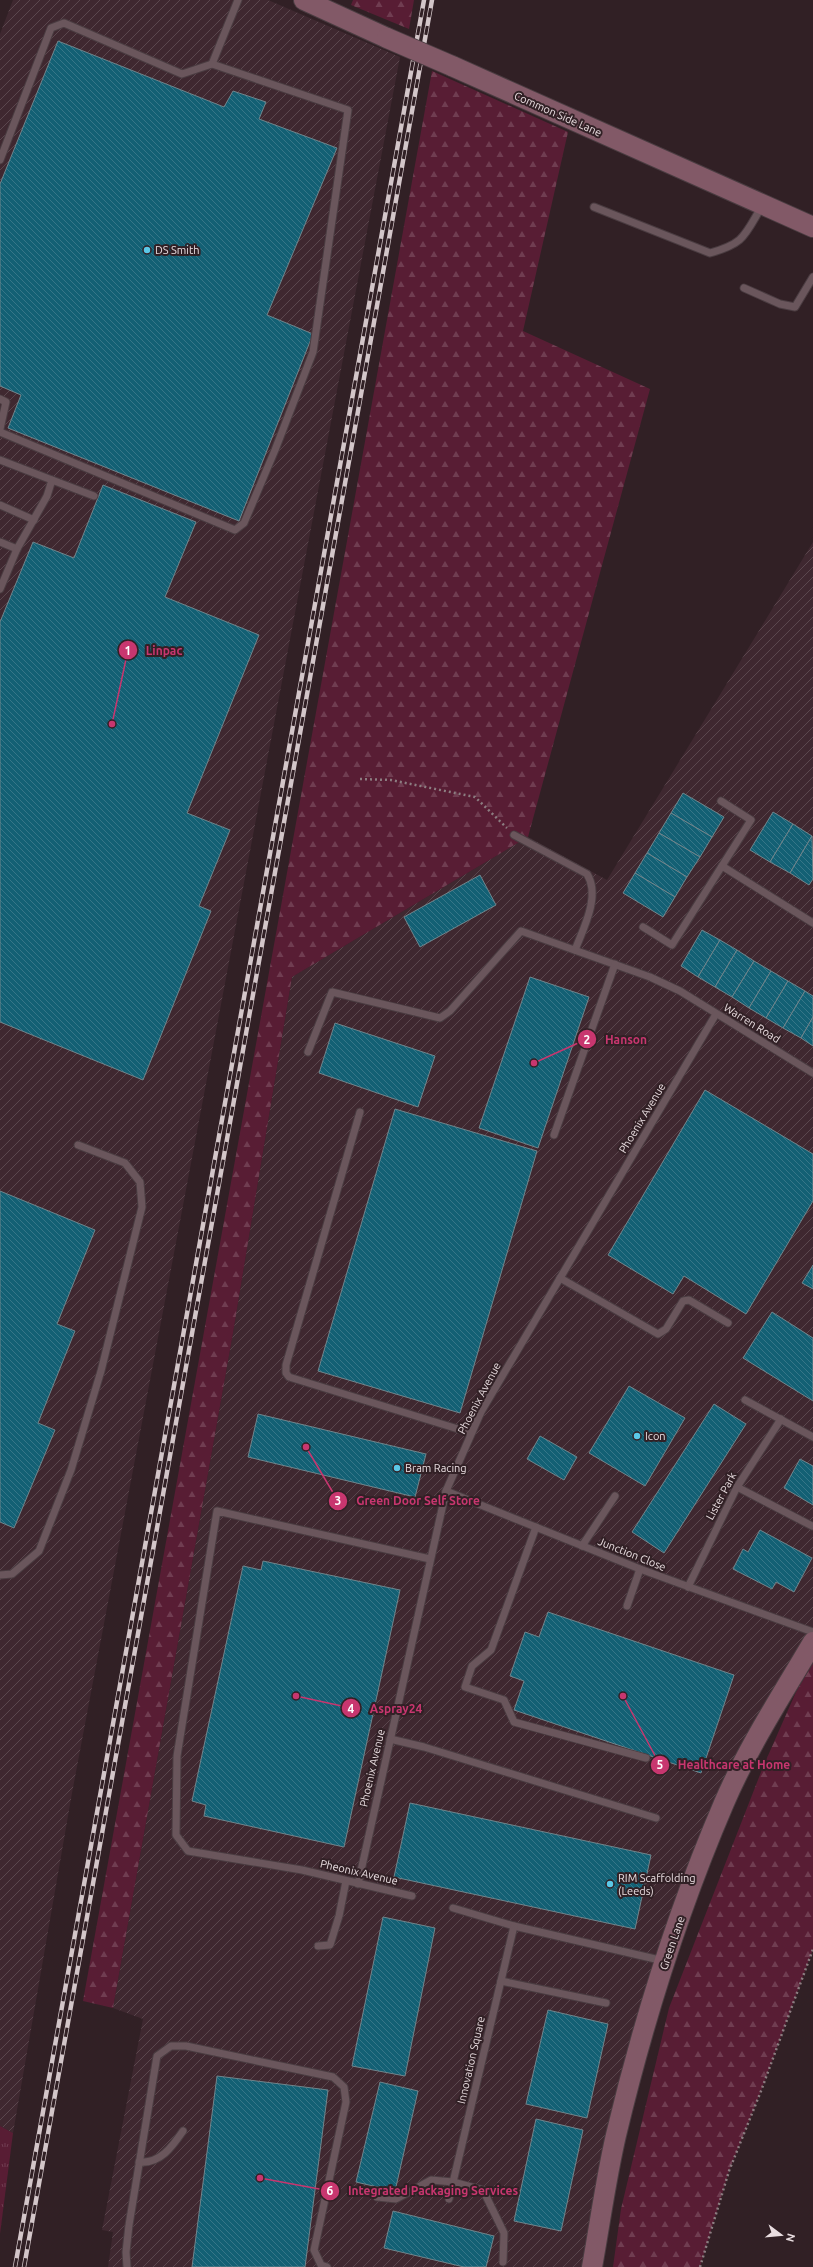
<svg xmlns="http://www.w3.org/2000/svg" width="813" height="2267" viewBox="0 0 813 2267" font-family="Ubuntu,sans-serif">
  <defs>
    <pattern id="industrial-furrows" width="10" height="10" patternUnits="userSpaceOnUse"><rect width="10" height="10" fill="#3f2830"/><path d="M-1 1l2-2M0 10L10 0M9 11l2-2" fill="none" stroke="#5b474e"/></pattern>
    <pattern id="grass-tufts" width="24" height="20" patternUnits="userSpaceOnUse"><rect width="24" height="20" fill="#581d34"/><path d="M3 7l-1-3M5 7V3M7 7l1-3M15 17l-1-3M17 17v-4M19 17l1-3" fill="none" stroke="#703d51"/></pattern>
    <pattern id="forest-firs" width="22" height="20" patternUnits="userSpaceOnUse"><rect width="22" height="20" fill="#581d34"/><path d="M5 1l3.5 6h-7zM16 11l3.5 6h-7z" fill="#703d51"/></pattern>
    <pattern id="building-back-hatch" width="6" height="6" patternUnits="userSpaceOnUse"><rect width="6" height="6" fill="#136074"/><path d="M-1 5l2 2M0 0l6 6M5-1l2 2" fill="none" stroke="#367688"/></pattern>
  </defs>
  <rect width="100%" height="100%" fill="#312025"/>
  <g fill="url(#industrial-furrows)">
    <path d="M13,0h255l132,57 -328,1736 -59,340 -13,-7v-2092z"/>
    <path d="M813,542v1108l-89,153 -108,333 -22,131h-486l5,-35 -11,-2 41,-211 -30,-11 120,-675 59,-356 236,-140 79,43z"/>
  </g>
  <path fill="url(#grass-tufts)" d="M0,2126l13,7 -13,101z"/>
  <g fill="url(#forest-firs)">
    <path d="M353,0h61l-5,29 -58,-24z"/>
    <path d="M432,71l136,61 -45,199 127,58 -122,448 -236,140 -59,356 -120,675 -30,-7z"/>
    <path d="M813,1663v286l-52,142 -32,80 -29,96h-87l8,-58 48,-201 94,-241 33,-75z"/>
  </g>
  <g fill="url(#building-back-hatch)" stroke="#70858c">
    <path d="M58,41l166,66 9,-16 33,11 -7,17 78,29 -70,167 46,19 -74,187 -231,-93 13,-33 -21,-9v-202z"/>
    <path d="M103,485l93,37 -31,75 94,38 -72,178 43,17 -31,76 12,5 -68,169 -143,-58v-400l33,-80 41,16z"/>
    <path d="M683,793l41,24 -12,20 -41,-24z"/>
    <path d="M773,812l20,12 -23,38 -20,-12z"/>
    <path d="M671,813l41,24 -12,20 -41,-24z"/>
    <path d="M793,824l19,12 -22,37 -20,-11z"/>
    <path d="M659,833l41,24 -13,20 -40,-24z"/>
    <path d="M812,836l1,43 -4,6 -19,-12z"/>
    <path d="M647,853l40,24 -12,20 -40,-24z"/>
    <path d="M635,873l40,24 -12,20 -40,-24z"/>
    <path d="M480,875l16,30 -76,42 -16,-30z"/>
    <path d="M702,930l18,10 -22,37 -17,-11z"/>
    <path d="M720,940l17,10 -22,37 -17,-10z"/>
    <path d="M737,950l17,11 -22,36 -17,-10z"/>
    <path d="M754,961l17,10 -22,37 -17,-11z"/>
    <path d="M771,971l17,10 -22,37 -17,-10z"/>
    <path d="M530,977l59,20 -51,151 -59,-20z"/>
    <path d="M788,981l17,10 -22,37 -17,-10z"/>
    <path d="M805,991l8,5v21l-12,21 -18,-10z"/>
    <path d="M813,1017v29l-12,-8z"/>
    <path d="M335,1023l100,33 -17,51 -99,-34z"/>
    <path d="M705,1090l108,64v47l-67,113 -62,-38 -11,18 -65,-39z"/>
    <path d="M395,1109l142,42 -77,262 -142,-42z"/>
    <path d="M0,1191l95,39 -38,94 18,7 -37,92 17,7 -41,98 -14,-6z"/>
    <path d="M813,1265v24l-11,-6z"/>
    <path d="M772,1312l41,26v63l-70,-43z"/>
    <path d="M629,1386l56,32 -40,68 -56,-33z"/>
    <path d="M714,1404l32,20 -82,129 -32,-21z"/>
    <path d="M258,1414l168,40 -11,43 -167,-40z"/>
    <path d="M540,1436l37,21 -13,23 -37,-21z"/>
    <path d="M800,1459l13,7v39l-29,-17z"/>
    <path d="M760,1530l52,28 -18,34 -18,-10 -4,7 -39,-20 10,-20 5,3z"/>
    <path d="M263,1561l137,29 -56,257 -140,-31 2,-11 -14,-4 51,-235 18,4z"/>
    <path d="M548,1612l186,63 -33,98 -187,-63 10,-29 -14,-5 15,-44 14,5z"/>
    <path d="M410,1803l241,52 -16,74 -241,-52z"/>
    <path d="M383,1917l52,11 -30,148 -53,-10z"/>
    <path d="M548,2010l60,14 -21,94 -61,-14z"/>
    <path d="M217,2076l111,14 -23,177h-113z"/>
    <path d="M380,2082l38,9 -23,100 -39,-9z"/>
    <path d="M536,2119l47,11 -22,101 -47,-10z"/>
    <path d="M393,2211l101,25 -8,31h-22l-80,-19z"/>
  </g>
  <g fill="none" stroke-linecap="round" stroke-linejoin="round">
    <defs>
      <g id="lane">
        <path d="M212,64l26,-64"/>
        <path d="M0,160l51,-132 13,-5 118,51 30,-10 136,46 -35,242 -38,98 -31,73 -9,7 -235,-98"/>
        <path d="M594,207l116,46c35,-10 34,-17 52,-47"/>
        <path d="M744,288l36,16 15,3 18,-30"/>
        <path d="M0,399l6,3 -6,27"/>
        <path d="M0,460l52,20"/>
        <path d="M0,505l34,15"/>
        <path d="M0,542l17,7 30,-53 5,-16 42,16"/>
        <path d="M0,589l17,-40"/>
        <path d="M514,835l73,39c14,22 -4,55 -12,76"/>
        <path d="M722,866l91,57"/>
        <path d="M643,927l29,18 79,-125 -30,-19"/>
        <path d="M308,1052l24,-60 108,26 10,-7 71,-80 129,46 30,14 133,82"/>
        <path d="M360,1112l-74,253v8l3,4 182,56"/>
        <path d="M554,1135l61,-171"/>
        <path d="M560,1278l98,56 8,-5 17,-28 6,-1 39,23"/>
        <path d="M745,1400l68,37"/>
        <path d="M737,1487l75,39"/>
        <path d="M446,1491l194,78 173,63"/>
        <path d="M536,1527l-45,123 -19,16 -7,21 39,13 10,22 132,36"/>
        <path d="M582,1546l33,-50"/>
        <path d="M0,1575l12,-1 27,-23 32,-81 30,-99 41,-164 -2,-25 -15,-19 -47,-18"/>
        <path d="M688,1587l49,-100 44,-68"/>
        <path d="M627,1606l13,-37"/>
        <path d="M390,1739l34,8 232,71"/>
        <path d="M358,1884l88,-393 35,-79 235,-398"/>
        <path d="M412,1896l-110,-26 -114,-19 -12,-16 1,-79 40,-245 213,48"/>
        <path d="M453,1908l61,18 150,35"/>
        <path d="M318,1946l12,-1 9,-29 7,-35"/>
        <path d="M501,1981l105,22"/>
        <path d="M139,2162c21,2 33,-15 44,-31"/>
        <path d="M377,2197l19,2 35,-19 22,2 30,8 21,43 -1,29"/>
        <path d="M449,2199l65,-273"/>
        <path d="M127,2267l-1,-15 3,-27 28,-169 14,-10h15l147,31 11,10 2,15 -32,148 7,15 6,2"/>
      </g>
      <g id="secondary">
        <path d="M304,0l83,38"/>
        <path d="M452,66l361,161"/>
        <path d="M592,2267c8,-44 14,-89 24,-132 27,-113 62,-225 108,-332 24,-56 58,-108 89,-161"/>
      </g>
    </defs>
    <use href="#lane" stroke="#4a3c41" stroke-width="9"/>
    <use href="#secondary" stroke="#4a3c41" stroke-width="22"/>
    <g stroke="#8c7d81" stroke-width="2.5" stroke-dasharray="2 3" stroke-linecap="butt">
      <path d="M360,779l31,1 84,17 32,31"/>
      <path d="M700,2267l29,-96 32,-80 52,-142"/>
    </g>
    <use href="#lane" stroke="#6a565c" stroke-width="7"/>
    <use href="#secondary" stroke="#825967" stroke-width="20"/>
    <defs>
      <g id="rail">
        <path d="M15,2267l409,-2267"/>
        <path d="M24,2267l408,-2267"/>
      </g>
    </defs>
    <use href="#rail" stroke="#d3c6c9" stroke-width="4.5"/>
    <use href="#rail" stroke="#312025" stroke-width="3" stroke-dasharray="9" stroke-linecap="butt"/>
    <defs>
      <path id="secondary-bridge" d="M387,38l65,28"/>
    </defs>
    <use href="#secondary-bridge" stroke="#4a3c41" stroke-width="22" stroke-linecap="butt"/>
    <use href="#secondary-bridge" stroke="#825967" stroke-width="20"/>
  </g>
  <g fill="#5bc8e7" stroke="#312025" stroke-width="1.5">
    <circle cx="147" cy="250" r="4"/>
    <circle cx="637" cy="1436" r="4"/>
    <circle cx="397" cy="1468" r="4"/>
    <circle cx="610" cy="1884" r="4"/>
  </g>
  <g text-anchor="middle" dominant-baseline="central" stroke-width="4" stroke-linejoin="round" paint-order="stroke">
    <g font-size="11" fill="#eadee1" stroke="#312025">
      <text transform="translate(558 114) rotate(24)">Common Side Lane</text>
      <text transform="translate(752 1023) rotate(32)">Warren Road</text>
      <text transform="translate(642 1118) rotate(-59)">Phoenix Avenue</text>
      <text transform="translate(479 1398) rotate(-62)">Phoenix Avenue</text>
      <text transform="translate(721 1496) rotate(-62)">Lister Park</text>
      <text transform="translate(632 1554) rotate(22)">Junction Close</text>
      <text transform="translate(372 1768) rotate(-77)">Phoenix Avenue</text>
      <text transform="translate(359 1872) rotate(13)">Pheonix Avenue</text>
      <text transform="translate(672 1943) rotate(-71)">Green Lane</text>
      <text transform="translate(471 2060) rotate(-77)">Innovation Square</text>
    </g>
    <g font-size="11" fill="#eadee1" stroke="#312025" text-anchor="start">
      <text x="155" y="250">DS Smith</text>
      <text x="645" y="1436">Icon</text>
      <text x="405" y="1468">Bram Racing</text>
      <text x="618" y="1878">RIM Scaffolding<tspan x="618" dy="13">(Leeds)</tspan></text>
    </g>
  </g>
  <path fill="none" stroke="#c8366f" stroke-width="1.5" d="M112 724L128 650M534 1063L587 1039M306 1447L338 1501M296 1696L351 1708M623 1696L660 1765M260 2178L330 2191"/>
  <g fill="#c8366f" stroke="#312025" stroke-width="1.5">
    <circle cx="112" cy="724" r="4"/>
    <circle cx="534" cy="1063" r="4"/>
    <circle cx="306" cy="1447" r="4"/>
    <circle cx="296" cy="1696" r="4"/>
    <circle cx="623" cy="1696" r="4"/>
    <circle cx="260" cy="2178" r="4"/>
    <circle cx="128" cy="650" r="10"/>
    <circle cx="587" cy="1039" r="10"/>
    <circle cx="338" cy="1501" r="10"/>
    <circle cx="351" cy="1708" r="10"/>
    <circle cx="660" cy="1765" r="10"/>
    <circle cx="330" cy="2191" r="10"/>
  </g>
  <g font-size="12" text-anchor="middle" font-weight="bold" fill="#fff">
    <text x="128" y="655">1</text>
    <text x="587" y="1044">2</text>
    <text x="338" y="1505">3</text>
    <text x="351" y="1713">4</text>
    <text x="660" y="1769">5</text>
    <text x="330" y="2195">6</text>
  </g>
  <g font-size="12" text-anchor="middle" font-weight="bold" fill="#c8366f" stroke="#312025" stroke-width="4" stroke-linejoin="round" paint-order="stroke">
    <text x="164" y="655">Linpac</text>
    <text x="626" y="1044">Hanson</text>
    <text x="418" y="1505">Green Door Self Store</text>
    <text x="396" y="1713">Aspray24</text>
    <text x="734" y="1769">Healthcare at Home</text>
    <text x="433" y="2195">Integrated Packaging Services</text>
  </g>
  <g transform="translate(781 2235) rotate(106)" stroke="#312025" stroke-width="3" paint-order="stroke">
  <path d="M0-3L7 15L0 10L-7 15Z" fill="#eadee1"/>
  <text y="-6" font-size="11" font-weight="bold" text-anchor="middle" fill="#eadee1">N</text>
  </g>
</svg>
